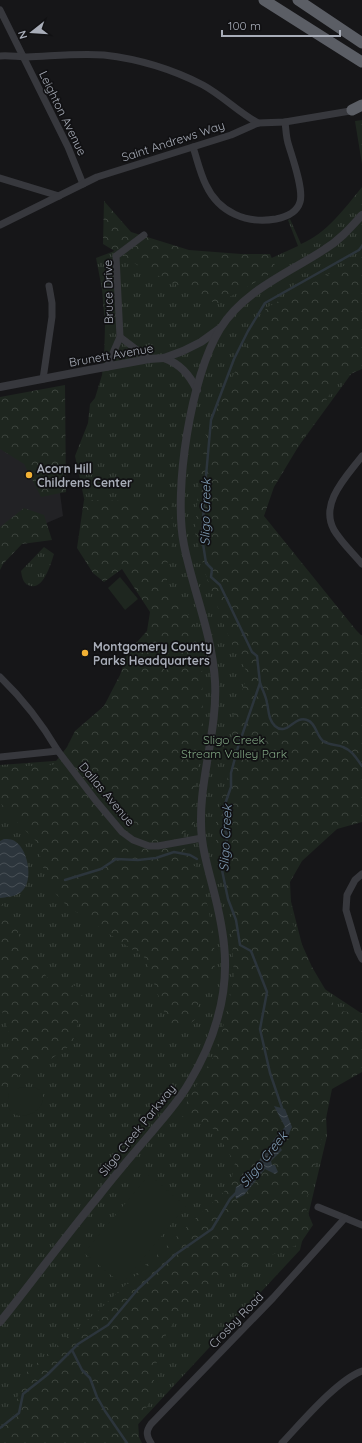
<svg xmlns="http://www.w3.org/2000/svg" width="362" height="1443" viewBox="0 0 362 1443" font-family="Quicksand,sans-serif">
  <defs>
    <pattern id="grass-tufts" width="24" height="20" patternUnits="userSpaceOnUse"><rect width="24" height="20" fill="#1e261f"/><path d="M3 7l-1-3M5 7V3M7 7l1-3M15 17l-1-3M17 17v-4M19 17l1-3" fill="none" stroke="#3c433d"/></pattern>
    <pattern id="forest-crowns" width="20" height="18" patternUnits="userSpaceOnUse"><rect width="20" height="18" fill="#1e261f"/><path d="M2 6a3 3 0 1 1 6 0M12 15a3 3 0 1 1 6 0" fill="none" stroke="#3c433d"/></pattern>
    <pattern id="water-waves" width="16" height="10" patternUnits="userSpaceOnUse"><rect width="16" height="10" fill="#2c353c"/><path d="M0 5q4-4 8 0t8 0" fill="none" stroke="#485056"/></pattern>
  </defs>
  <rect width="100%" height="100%" fill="#161618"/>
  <path fill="#222225" d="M52,432l11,84 -63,27v-110z"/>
  <g fill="url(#grass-tufts)">
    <path d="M362,120v44l-7,-43z"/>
    <path d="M362,187v172l-112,154 96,308 -62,53 27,106 50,33 -37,59 3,64 -27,114 -170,183 -130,10v-678l67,-5 3,-11 101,-129 -86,-117 -10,-47 13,-33 2,-19 5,-6 7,-23 2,-15 1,-35 -3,-36 -6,-31 47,-18 67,19 55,2 33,-15 -10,-26 2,-1 11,25c26,-11 44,-36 61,-57z"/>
    <path d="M44,547l10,7c-3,9 -11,39 -26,31 -5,-2 -6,-8 -7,-14z"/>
  </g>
  <g fill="url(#forest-crowns)">
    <path d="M104,201l27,31 58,18 52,4h29l7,16 -60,34 -73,-35 -41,-25z"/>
    <path d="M362,256v113l-23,10 -65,108 -10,29 92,114 6,6v186l-25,7 -35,32 -12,21 2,40 20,45 26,44 24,2v59l-30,17 -10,49 -17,68 8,19 -13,19 -76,29 -42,35 -23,39 -8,53 -13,21 1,16 3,6h-142v-16l14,-13 8,-38 78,-67 130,-123 5,-23 -21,-34 -35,-14 39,-66 16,-70 -3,-67 -15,-62v-31l13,-46 5,-60 14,-39 -16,-29 -25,-66 -12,-46 3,-42 9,-62 59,-121z"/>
    <path d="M65,385l1,107 -25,5 -17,-33 -24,-15v-52z"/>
    <path d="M84,500l87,2 3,35 -7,27v26l26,30 9,46 1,61 -7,57 -2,42 -11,7 4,29 13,7 14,69 1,44 -17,10v25l-12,10 -15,4 -26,-73 -79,-53 -18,-20 -12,-44 -26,-26 -10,-13v-35l53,-2 14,-18 8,-16 29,-25 16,-31 8,-23 19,-21 3,-19 -28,-43 -18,13 -11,-9 -16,-25z"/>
    <path d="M24,508l20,7 8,25 -30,4 -19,20 -3,6v-43z"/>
    <path d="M1,902l12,15 13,39 13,11 12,15 25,4 9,14 -13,44 -21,15 -26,11 -25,23v-34l13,-14 -13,-40z"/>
  </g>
  <g fill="#1e261f">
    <path d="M120,577l18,22 -13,11 -17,-22z"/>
    <path d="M29,1087c5,0 10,1 13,6 9,22 -42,38 -33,0l10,-5z"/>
    <path d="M149,1175l37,31 -64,78 -38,-31z"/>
  </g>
  <g fill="url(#water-waves)">
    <path d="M4,839c4,0 9,0 12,3 13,9 19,44 2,52 -5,3 -12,3 -18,4v-57z"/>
    <path d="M274,1106l11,3 7,18 -4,9 -9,10 3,4 -11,11 1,4h3l3,7 -3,2 -10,-5 -21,26 -8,4 -1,-7 1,-5 8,-5 31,-44 10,-11z"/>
  </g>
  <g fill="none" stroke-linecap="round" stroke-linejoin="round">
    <g stroke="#2c353c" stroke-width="2.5">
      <path d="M260,683c2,6 6,13 7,20 2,8 1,16 8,23 12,11 19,-11 32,-6 9,3 9,15 16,21 7,5 14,3 20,6 10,4 13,11 19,19"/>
      <path d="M65,880l36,-11 15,-10 22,1 18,-2 18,-6 16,3 7,4"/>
      <path d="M283,1111l-13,-38 -10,-44 7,-37 -16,-41 -11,-6 -4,-25 -8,-21 -6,-29 5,-25 -3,-38 7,-20v-14l7,-26 22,-64 -3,-27 -5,-4 -32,-67 -9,-8 1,-8 -6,-6 -4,-26 3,-50 6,-67 23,-61 14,-28 17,-28 94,-53 3,-4"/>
      <path d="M72,1350l10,20 8,8 7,19 8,14 22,32"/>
      <path d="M0,1428l19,-15 4,-19 24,-19 31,-31 30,-19 30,-36 38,-35 36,-25 18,-30 6,-6"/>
    </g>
    <g stroke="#37383d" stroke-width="7">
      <path d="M0,10l68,137 15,37"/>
      <path d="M0,56c9,-1 18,1 27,1 26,-1 52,-4 77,-2 35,4 68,14 99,30 20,11 35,27 55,38"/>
      <path d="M193,147c4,12 7,26 13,38 13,28 41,39 70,34 10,-2 21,-7 24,-17 4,-13 -8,-45 -12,-59 -2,-7 -2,-14 -3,-21"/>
      <path d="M0,178l59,18"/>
      <path d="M0,225l97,-48 134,-42 27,-12 27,-1 71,-12"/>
      <path d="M120,337l29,22"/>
      <path d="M107,367l13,-30 -4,-81 28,-21"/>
      <path d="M43,379l9,-62v-14l-3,-17"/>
      <path d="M362,456c-15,20 -43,47 -28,74 7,12 19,23 28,34"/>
      <path d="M0,677c23,22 42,47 58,74"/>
      <path d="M0,757l58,-6 38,50 26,31 11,8 16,6h9l44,-8"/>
      <path d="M362,874l-7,6 -8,15 -1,15 12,41 4,8"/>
      <path d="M318,1207l27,11"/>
      <path d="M151,1443c-5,-8 -5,-12 0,-19l122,-126 72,-80 17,7"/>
      <path d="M282,1443c19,-20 55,-63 80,-72"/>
    </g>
    <g stroke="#37383d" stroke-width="8">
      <path d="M164,358c16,6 25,16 33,32"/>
      <path d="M0,387l89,-17 60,-11 15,-1 19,-7 18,-9 18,-13"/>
      <path d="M0,1322c33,-41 64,-84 98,-125 17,-22 35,-43 53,-64 13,-16 28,-32 38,-50 12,-20 22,-41 28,-63 14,-47 8,-86 -4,-132 -4,-16 -9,-32 -11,-49 -6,-53 16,-105 13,-158 -3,-47 -22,-91 -31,-136 -11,-55 7,-169 36,-216 24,-39 69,-56 105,-80 15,-9 26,-22 37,-34"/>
    </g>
    <g stroke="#5b5e65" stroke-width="11">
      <path d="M264,0l98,62"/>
      <path d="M298,0l64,43"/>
      <path d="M352,110l10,-5"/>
    </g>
  </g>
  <g fill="#f2b134" stroke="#111113" stroke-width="1.5">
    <circle cx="29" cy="475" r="4"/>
    <circle cx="85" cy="653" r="4"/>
  </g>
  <g text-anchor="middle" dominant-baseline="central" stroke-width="3.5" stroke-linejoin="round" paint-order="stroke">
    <g font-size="12" fill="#a8adb8" stroke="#111113">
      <text transform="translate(63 113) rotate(64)">Leighton Avenue</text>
      <text transform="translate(173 141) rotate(-18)">Saint Andrews Way</text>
      <text transform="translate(108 292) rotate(-91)">Bruce Drive</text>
      <text transform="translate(111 355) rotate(-10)">Brunett Avenue</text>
      <text transform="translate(107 794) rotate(50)">Dallas Avenue</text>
      <text transform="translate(137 1130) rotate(-51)">Sligo Creek Parkway</text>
      <text transform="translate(236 1320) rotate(-46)">Crosby Road</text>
    </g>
    <g font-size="12" font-weight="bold" fill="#a8adb8" stroke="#111113" text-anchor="start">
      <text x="37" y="468">Acorn Hill<tspan x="37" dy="14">Childrens Center</tspan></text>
      <text x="93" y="646">Montgomery County<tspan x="93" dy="14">Parks Headquarters</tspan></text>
    </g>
    <g font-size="12" fill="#7fa381" stroke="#111113">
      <text x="234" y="739">Sligo Creek<tspan x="234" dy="14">Stream Valley Park</tspan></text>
    </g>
    <g font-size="13" font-style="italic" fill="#7f9bb3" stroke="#111113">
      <text transform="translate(205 512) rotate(-89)">Sligo Creek</text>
      <text transform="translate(225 838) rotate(-87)">Sligo Creek</text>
      <text transform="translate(263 1159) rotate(-51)">Sligo Creek</text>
    </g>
  </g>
  <g transform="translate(32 32) rotate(253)" stroke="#111113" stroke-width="3" paint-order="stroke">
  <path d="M0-3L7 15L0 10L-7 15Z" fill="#a8adb8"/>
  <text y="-6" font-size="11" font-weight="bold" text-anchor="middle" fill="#a8adb8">N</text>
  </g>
  <path d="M222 30v6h118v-6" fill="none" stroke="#a8adb8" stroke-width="2"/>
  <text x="228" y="30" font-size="12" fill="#a8adb8" stroke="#111113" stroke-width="3" paint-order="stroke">100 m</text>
</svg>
